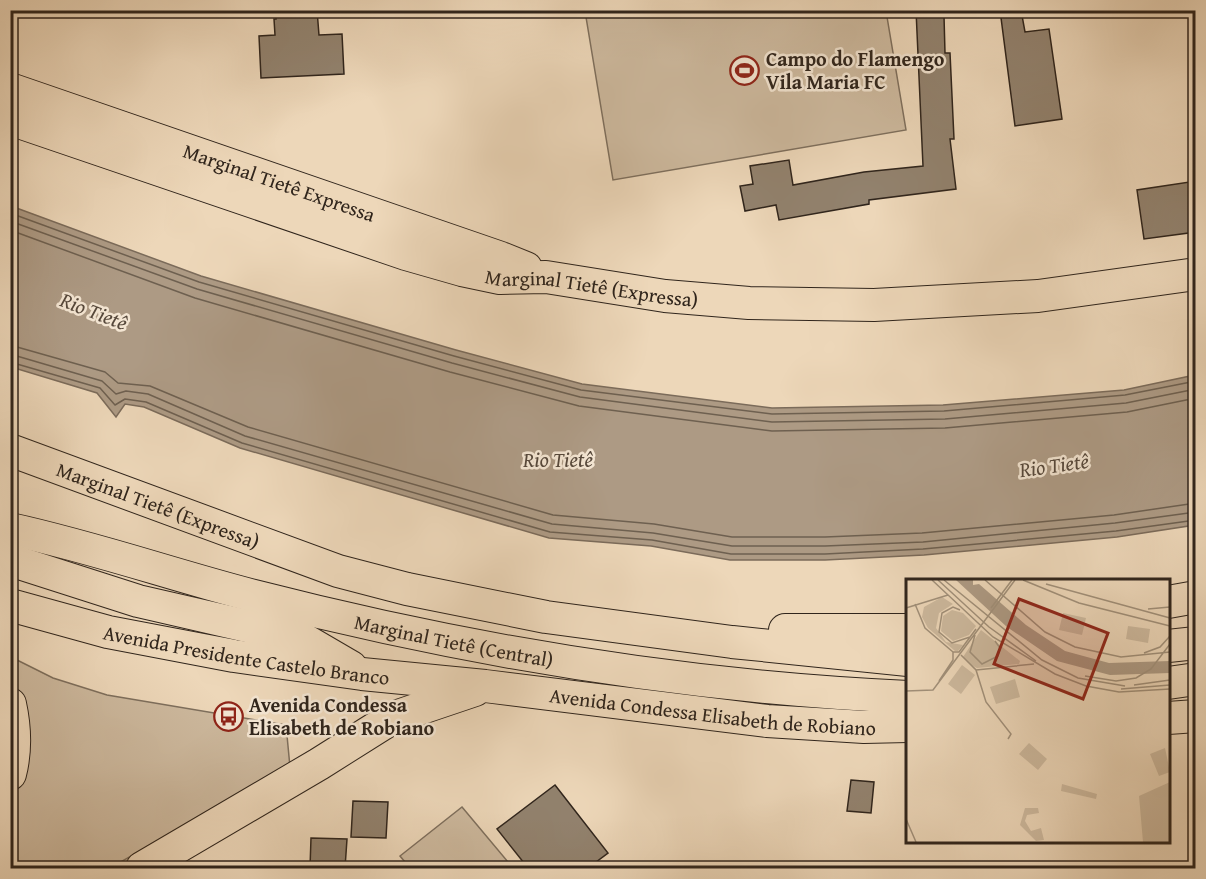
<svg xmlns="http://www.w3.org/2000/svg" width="1206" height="879" viewBox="0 0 1206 879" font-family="'Gentium Book Plus',serif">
  <rect width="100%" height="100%" fill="#edd7b9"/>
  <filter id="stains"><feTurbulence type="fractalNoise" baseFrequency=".00333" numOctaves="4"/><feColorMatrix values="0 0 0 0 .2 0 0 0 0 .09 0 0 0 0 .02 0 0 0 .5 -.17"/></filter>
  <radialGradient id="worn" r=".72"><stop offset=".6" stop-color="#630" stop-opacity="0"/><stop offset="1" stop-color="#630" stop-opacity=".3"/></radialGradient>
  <g fill="#cdb99e" stroke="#7e6f5d" stroke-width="1.5">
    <path d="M585,11h301l20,119 -293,50z"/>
    <path d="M17,660l36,18 54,17 179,30 4,42 -180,101h-99l-1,-206z"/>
    <path d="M462,807l51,61h-103l-10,-12z"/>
  </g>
  <path fill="#ad9a84" stroke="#7b6b5a" stroke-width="1.5" d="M11,206l190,70 255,74 126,34 190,24 171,-3 181,-15 71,-15v150l-78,12 -193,18 -99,5h-95l-79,-14 -102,-8 -309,-90 -96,-41 -19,-3 -9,13 -19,-24 -86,-26z"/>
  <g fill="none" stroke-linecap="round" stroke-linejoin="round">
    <g stroke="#6e6050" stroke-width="1.5">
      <path d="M10,213l189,69 255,74 127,34 191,24 172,-3 181,-16 71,-14"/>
      <path d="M10,221l187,68 255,74 128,34 192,25 173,-3 181,-16 70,-14"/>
      <path d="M10,230l185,68 255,74 129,34 193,25 173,-3 182,-16 69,-14"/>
      <path d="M10,345l95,27 13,11 32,3 98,41 305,88 101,9 78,13h93l97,-4 192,-18 82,-12"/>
      <path d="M10,354l92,27 14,13 10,-3 22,3 97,42 307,88 101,9 79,13h93l98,-4 192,-19 81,-11"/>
      <path d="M10,362l90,26 15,17 10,-6 21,3 96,41 308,89 102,8 79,14h94l98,-5 193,-18 80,-11"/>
    </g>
  </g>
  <g fill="#92826e" stroke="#30251c" stroke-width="1.5">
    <path d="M276,10h41l2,25 23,-1 2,40 -83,4 -2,-42 16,-1 -1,-16h2z"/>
    <path d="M916,10h23v6h5l1,37h5l4,86h-4l6,50 -87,11v4l-90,16 -3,-15 -31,6 -5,-25 13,-2 -3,-18 39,-6 4,25 71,-13 59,-6z"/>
    <path d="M1000,10h21l4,22 24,-3 13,90 -47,7z"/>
    <path d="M1196,181v51l-52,7 -7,-49z"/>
    <path d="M851,780l23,2 -3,31 -24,-2z"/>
    <path d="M555,785l53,68 -20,15h-60l-31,-39z"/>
    <path d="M353,801l35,1 -2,36 -35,-1z"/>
    <path d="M311,838l36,1 -2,29h-35z"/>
  </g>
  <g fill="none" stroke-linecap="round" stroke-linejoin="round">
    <defs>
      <g id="highway">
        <path id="s1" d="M10,89l491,169 25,10"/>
        <path id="s2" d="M10,119l396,135 56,16 38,8 46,-1 119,19 84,7 125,2 164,-9 158,-22"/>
        <path id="s3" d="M10,450l328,121 69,18 139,28 186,25 176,18"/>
        <path id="s4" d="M10,529c83,18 163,46 244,67 214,55 433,91 654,101"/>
        <path d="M10,560l128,41 165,38 48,28"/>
        <path d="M1168,602l28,-5"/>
        <path id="s5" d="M10,605l98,27 126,24 128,18 123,12 282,35 97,6 44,-1"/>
        <path d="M785,630h123"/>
        <path d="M1168,646l28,-3"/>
        <path d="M1168,683l28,-4"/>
        <path d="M10,704c5,23 6,47 0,70"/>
        <path d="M1168,718l28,-2"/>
        <path d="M142,868l177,-104 73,-46 83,-28"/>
      </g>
    </defs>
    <use href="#highway" stroke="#30251c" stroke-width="34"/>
    <use href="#highway" stroke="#edd7b9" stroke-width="32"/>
  </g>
  <defs>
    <symbol id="stadium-ring" viewBox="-11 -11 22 22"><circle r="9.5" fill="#f3e5d2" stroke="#8f2418" stroke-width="1.5"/><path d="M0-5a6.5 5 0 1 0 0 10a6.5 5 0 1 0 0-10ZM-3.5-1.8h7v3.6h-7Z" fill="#8f2418"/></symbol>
    <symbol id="bus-ring" viewBox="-11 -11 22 22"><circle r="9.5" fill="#f3e5d2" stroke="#8f2418" stroke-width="1.5"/><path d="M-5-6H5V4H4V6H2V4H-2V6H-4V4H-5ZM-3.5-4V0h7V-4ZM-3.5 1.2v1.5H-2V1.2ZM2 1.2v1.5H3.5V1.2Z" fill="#8f2418"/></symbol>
  </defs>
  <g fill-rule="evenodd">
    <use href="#stadium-ring" x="728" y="54" width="33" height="33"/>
    <use href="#bus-ring" x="212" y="700" width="33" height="33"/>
  </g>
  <g text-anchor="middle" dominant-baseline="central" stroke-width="5" stroke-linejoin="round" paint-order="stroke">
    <g font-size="20" font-weight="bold" fill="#30251c" stroke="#f3e5d2" text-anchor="start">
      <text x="766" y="58">Campo do Flamengo<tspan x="766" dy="23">Vila Maria FC</tspan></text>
      <text x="249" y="704">Avenida Condessa<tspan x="249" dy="23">Elisabeth de Robiano</tspan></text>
    </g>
    <g font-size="20" fill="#30251c" stroke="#f3e5d2">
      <text stroke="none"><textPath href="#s1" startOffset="285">Marginal Tietê Expressa</textPath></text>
      <text stroke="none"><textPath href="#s2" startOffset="608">Marginal Tietê (Expressa)</textPath></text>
      <text stroke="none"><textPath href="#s3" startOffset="158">Marginal Tietê (Expressa)</textPath></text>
      <text stroke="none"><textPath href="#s4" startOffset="458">Marginal Tietê (Central)</textPath></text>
      <text stroke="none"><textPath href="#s5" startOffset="242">Avenida Presidente Castelo Branco</textPath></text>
      <text stroke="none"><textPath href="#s5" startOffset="712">Avenida Condessa Elisabeth de Robiano</textPath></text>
    </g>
    <g font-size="21" font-style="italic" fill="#56483b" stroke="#f3e5d2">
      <text transform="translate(94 311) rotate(21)">Rio Tietê</text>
      <text x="558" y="459">Rio Tietê</text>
      <text transform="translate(1054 465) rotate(-8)">Rio Tietê</text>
    </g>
  </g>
  <g transform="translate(906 579)">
    <rect width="264" height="264" fill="#edd7b9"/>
    <path d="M36,18l11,7 -14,9 -3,15 10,14 17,3 -5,6h-3l-27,-23 -6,-11 2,-10zM46,31l11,3 13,13 -7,9 -16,6 -12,-10 2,-15zM157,34l23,5 -4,17 -23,-5zM222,47l22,3 -2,14 -22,-4zM75,51l39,31 -1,3 -42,4 -6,-3 -8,-8zM56,86l13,10 -14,19 -13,-10zM109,100l5,18 -24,7 -6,-17zM123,164l18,16 -9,11 -19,-16zM259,169l5,24 -11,4 -9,-22zM264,203v60h-27l-4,-46zM156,205l35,10 -1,5 -35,-8zM119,229h13l1,5 -12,2 -2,6 6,10 10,-3 3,12 -8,1 -16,-16z" fill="#cdb99e"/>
    <path d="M50,1h17v5l6,-1 47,41 39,26 44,12 61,-2v12l-60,2 -53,-14 -50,-34z" fill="#ad9a84"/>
    <path fill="none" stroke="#a1907a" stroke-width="1.5" d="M26,1l61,57 62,37 31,12 33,6 51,-3M32,1l51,47 47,34M38,1l98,80 36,18 47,8M79,1l60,52 30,15 46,10 49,-5M117,1l56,23 91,23M140,5l124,34M9,25l10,24 28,24M0,29l42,-13M85,29l21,-28M242,30l22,-2M54,31l-7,-3 -11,6 -3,19 13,11 18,-6M69,56l-5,17 12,12 16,-8 2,-8 -5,-7M47,73h6l17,-23M238,74l16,-6 10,-11M55,76l15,15 10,32 25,32 -3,5M70,91l58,-6M179,97l31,5 20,-3 15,-9 19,-25M33,102l14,-21v-8M228,106l36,-5M215,110l49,-4M0,112l27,-1 82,-110M0,240l10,23"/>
    <path fill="#8f2418" fill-opacity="0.15" stroke="#8f2418" stroke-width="3" d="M113,20l89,34 -25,66 -89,-35z"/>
    <rect width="264" height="264" fill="none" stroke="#30251c" stroke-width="3"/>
  </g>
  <rect width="1206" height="879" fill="none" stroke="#edd7b9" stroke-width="36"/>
  <rect x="12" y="12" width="1182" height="855" fill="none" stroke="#30251c" stroke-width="3"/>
  <rect x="18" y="18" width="1170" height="843" fill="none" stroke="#30251c" stroke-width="1.5"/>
  <rect width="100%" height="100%" filter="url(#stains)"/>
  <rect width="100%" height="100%" fill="url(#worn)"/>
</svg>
